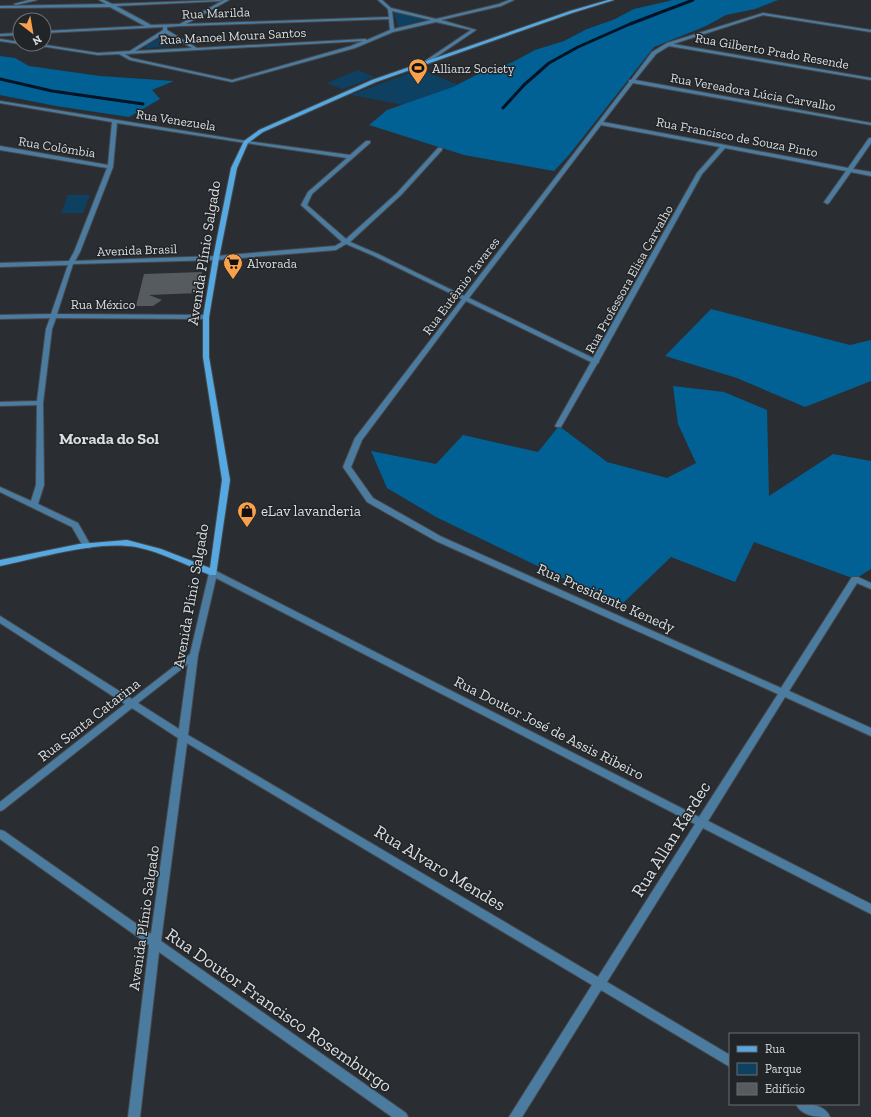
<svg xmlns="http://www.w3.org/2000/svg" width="871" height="1117" viewBox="0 0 871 1117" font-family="'Zilla Slab',serif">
  <rect width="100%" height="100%" fill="#2a2e32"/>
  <g fill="#0e4161">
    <path d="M394,12l34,7 -30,8z"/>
    <path d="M166,35l15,10 -35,3 -1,-2z"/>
    <path d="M420,69l41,17 -46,21 -64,-12z"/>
    <path d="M358,70l16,7 -32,12 -15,-6z"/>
    <path d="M68,195h22l-7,18h-22z"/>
  </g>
  <g fill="#016194">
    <path d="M673,0h105l-23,9 -29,6 -20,11 -52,21 -85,108 -15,16 -90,-16 -95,-30 18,-15 66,-23 27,-14 31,-10 24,-13 29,-9 23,-12 26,-9 21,-11z"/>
    <path d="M0,56l15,2 14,8 71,10 74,5 -22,9 8,9 -31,18 -73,-11 -56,-11z"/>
    <path d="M711,309l139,36 21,-5v41l-66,26 -68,-29 -72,-22z"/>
    <path d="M673,386l51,6 43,18 2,86 64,-42 38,7v108l-16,10 -101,-37 -19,40 -64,-25 -51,49 -184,-89 -49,-29 -16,-37 65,13 27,-29 75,17 21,-26 48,36 60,16 29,-15 -18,-39z"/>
  </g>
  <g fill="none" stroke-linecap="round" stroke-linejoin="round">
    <g stroke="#001425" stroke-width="3">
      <path d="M0,79l52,12 91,13"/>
      <path d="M503,108l21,-23 25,-22 29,-16 52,-23 63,-24"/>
    </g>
  </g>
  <path fill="#565b5f" d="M202,272l-4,21 -49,2 13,5 -9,6h-17l8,-32z"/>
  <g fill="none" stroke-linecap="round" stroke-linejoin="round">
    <defs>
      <g id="street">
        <path d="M29,0h8l-21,5 -2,-1z"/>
        <path d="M99,0h5l8,4 110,-4 -2,1 -104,5 35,19 29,-1 44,-24h5l-43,24 203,-7 -1,-8 -10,-9h4l9,8 45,11 63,-15 10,-4h5l-13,6 -60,14 35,10 -53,36 -4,-1 52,-35 -35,-8 -43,10 -38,16 -123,34 -102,-22 -11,-6 -21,1 -70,-11h11l59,9 32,-2 33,-21v-3l-119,6v-2l101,-5 -35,-19 -110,1v-2l106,-2zM392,11l39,9 -37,9zM389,19l1,11 -23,10 -2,-1 -168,9 -30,-18v-3l13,-1zM165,33l27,15 -57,3zM363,41l-12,5 -119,34 -101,-22 -6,-4z"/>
        <path d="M763,13l108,17v2l-108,-17 -90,29 198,34v2l-202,-34 -13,8 -21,26 236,43v2l-238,-42 -30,39 245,46 21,-30h2v5l-18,26 18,3v4l-20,-4 -22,31 -2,1 -3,-2 22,-31 -121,-23 -23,26 -103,187v1l-2,2 -36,63h-4l-2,-1 36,-64 -125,-61 -104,139 -11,27 22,31 69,39 339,151 71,-111h6l13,6v6l-14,-6 -68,108 82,37v8l-86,-39 -77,124 163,83v10l-168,-86 -96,154 123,73v12l-129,-77 -79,127h-13l83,-132 -405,-242 -26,198 245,172 2,4h-16l-233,-165 -19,165h-12l21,-172 -149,-106v-9l4,1 147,103 27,-196 -46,-30 -129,102 -3,1v-9l125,-98 -125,-81v-7l132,83 58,-45 19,-81 1,-2h6l483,246 79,-123 -342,-153 -69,-39 -24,-35 12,-29 107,-139 -88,-43 -28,-12 -10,6 -120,10 -143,4 -16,50 149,1 3,2 -3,2 -150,-1 -4,11 -9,74 1,82 -6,19 40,19 13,23 -1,2h-6l-12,-21 -72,-35v-5l31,14 5,-16 1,-80 -37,1v-4l37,-1 9,-72 4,-11 -50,1v-4l51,-1 17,-49 -68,2v-4l69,-2 5,-9 33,-84 -107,-18v-4l108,19 4,-43 -112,-19v-2l246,40 104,14 16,-14h4v2l-58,51 -5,11 39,34 51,-46 41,-45h4v2l-41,45 -51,47 28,12 86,42 165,-214v-2h2l21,-28 15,-9zM117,123l129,20 101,15 -39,34 -7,13 41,37 -7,4 -119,10 -141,5 5,-9 33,-85zM601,125l119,22 -23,26 -104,185 -124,-60zM216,578l479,246 -97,153 -410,-242 10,-80zM188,664l-9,65 -41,-26z"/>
        <path d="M20,33v2l-20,1v-2z"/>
        <path d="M0,39l20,3v2h1h-1l-20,-3z"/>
        <path d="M796,1104c12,0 29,0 34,13 -12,0 -28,0 -34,-13z"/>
      </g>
      <path id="secondary" d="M608,0h6l-42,13 -196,69 -113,50 -15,11 -11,25 -18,90 -10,59v40l21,123 -14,95h-6c-24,-10 -49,-23 -74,-28 -37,-7 -98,11 -136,19v-6l79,-16 48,-4 34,9 49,19 12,-88 -19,-123v-40l10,-59 18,-90 13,-27 15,-11 113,-50 198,-69z"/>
    </defs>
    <use href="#street" stroke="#464a4e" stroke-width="2"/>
    <use href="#secondary" stroke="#464a4e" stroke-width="2"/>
    <use href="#street" fill="#4b7ca0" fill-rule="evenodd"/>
    <use href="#secondary" fill="#56a8e1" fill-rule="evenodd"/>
  </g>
  <defs>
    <symbol id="stadium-pin" viewBox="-11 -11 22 30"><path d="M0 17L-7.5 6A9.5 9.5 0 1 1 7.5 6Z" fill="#f8a04b" stroke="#212528"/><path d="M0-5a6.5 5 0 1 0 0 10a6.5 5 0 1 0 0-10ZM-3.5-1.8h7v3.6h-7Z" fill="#111"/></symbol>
    <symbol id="supermarket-pin" viewBox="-11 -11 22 30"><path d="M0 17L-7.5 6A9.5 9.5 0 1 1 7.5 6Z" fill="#f8a04b" stroke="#212528"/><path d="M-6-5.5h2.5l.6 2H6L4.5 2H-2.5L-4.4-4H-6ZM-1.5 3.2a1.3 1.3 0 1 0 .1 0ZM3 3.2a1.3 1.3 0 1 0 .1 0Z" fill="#111"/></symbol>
    <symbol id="shop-pin" viewBox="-11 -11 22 30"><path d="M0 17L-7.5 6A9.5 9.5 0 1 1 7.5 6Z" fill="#f8a04b" stroke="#212528"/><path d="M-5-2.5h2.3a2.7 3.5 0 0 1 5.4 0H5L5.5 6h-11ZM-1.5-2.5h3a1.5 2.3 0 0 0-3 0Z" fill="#111"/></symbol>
  </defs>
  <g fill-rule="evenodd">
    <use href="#stadium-pin" x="407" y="57" width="22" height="30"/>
    <use href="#supermarket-pin" x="222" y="252" width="22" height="30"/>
    <use href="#shop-pin" x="236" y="500" width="22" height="30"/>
  </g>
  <g text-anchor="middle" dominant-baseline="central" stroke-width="3" stroke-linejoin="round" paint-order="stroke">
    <g font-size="13" fill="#dbdee0" stroke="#212528">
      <text transform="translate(216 13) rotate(-2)">Rua Marilda</text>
      <text transform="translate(233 36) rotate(-3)">Rua Manoel Moura Santos</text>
      <text transform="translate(772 51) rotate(10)">Rua Gilberto Prado Resende</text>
      <text transform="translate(753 92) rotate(10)">Rua Vereadora Lúcia Carvalho</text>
      <text transform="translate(176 120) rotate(9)">Rua Venezuela</text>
      <text transform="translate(737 137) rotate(11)">Rua Francisco de Souza Pinto</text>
      <text transform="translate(57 147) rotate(9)">Rua Colômbia</text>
      <text transform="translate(137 250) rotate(-2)">Avenida Brasil</text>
      <text transform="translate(629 279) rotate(-61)">Rua Professora Elisa Carvalho</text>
      <text transform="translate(461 286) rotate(-53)">Rua Eutêmio Tavares</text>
      <text x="103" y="304">Rua México</text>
    </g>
    <g font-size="13" fill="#dbdee0" stroke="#212528" text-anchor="start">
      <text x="432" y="68">Allianz Society</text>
      <text x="247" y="263">Alvorada</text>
    </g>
    <g font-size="15" fill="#dbdee0" stroke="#212528">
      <text transform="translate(204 253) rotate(-81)">Avenida Plínio Salgado</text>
      <text transform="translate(191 596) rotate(-80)">Avenida Plínio Salgado</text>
      <text transform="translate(606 598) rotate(24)">Rua Presidente Kenedy</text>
      <text transform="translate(89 720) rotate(-38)">Rua Santa Catarina</text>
      <text transform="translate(549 728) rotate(27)">Rua Doutor José de Assis Ribeiro</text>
      <text transform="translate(144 918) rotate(-82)">Avenida Plínio Salgado</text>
    </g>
    <g font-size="15" fill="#dbdee0" stroke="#212528" text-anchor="start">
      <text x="261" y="511">eLav lavanderia</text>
    </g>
    <g font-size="16" font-weight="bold" fill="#dbdee0" stroke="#212528">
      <text x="109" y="438">Morada do Sol</text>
    </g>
    <g font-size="18" fill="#dbdee0" stroke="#212528">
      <text transform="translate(671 839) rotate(-58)">Rua Allan Kardec</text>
      <text transform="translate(440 868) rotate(31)">Rua Alvaro Mendes</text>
      <text transform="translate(279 1010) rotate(35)">Rua Doutor Francisco Rosemburgo</text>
    </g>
  </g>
  <rect x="729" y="1033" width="130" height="72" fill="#212528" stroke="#6b6f72"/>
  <rect x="737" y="1046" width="20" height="6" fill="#56a8e1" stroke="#6b6f72"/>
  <text x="765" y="1053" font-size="12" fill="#dbdee0">Rua</text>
  <rect x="737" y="1063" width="20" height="12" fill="#0e4161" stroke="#6b6f72"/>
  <text x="765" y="1073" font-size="12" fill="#dbdee0">Parque</text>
  <rect x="737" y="1083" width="20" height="12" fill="#565b5f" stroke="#6b6f72"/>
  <text x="765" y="1093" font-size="12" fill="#dbdee0">Edifício</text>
  <g transform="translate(32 32) rotate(149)"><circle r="19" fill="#212528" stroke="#6b6f72"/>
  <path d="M0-3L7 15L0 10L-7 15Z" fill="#f8a04b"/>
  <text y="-6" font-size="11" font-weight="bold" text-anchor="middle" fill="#dbdee0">N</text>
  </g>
</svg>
